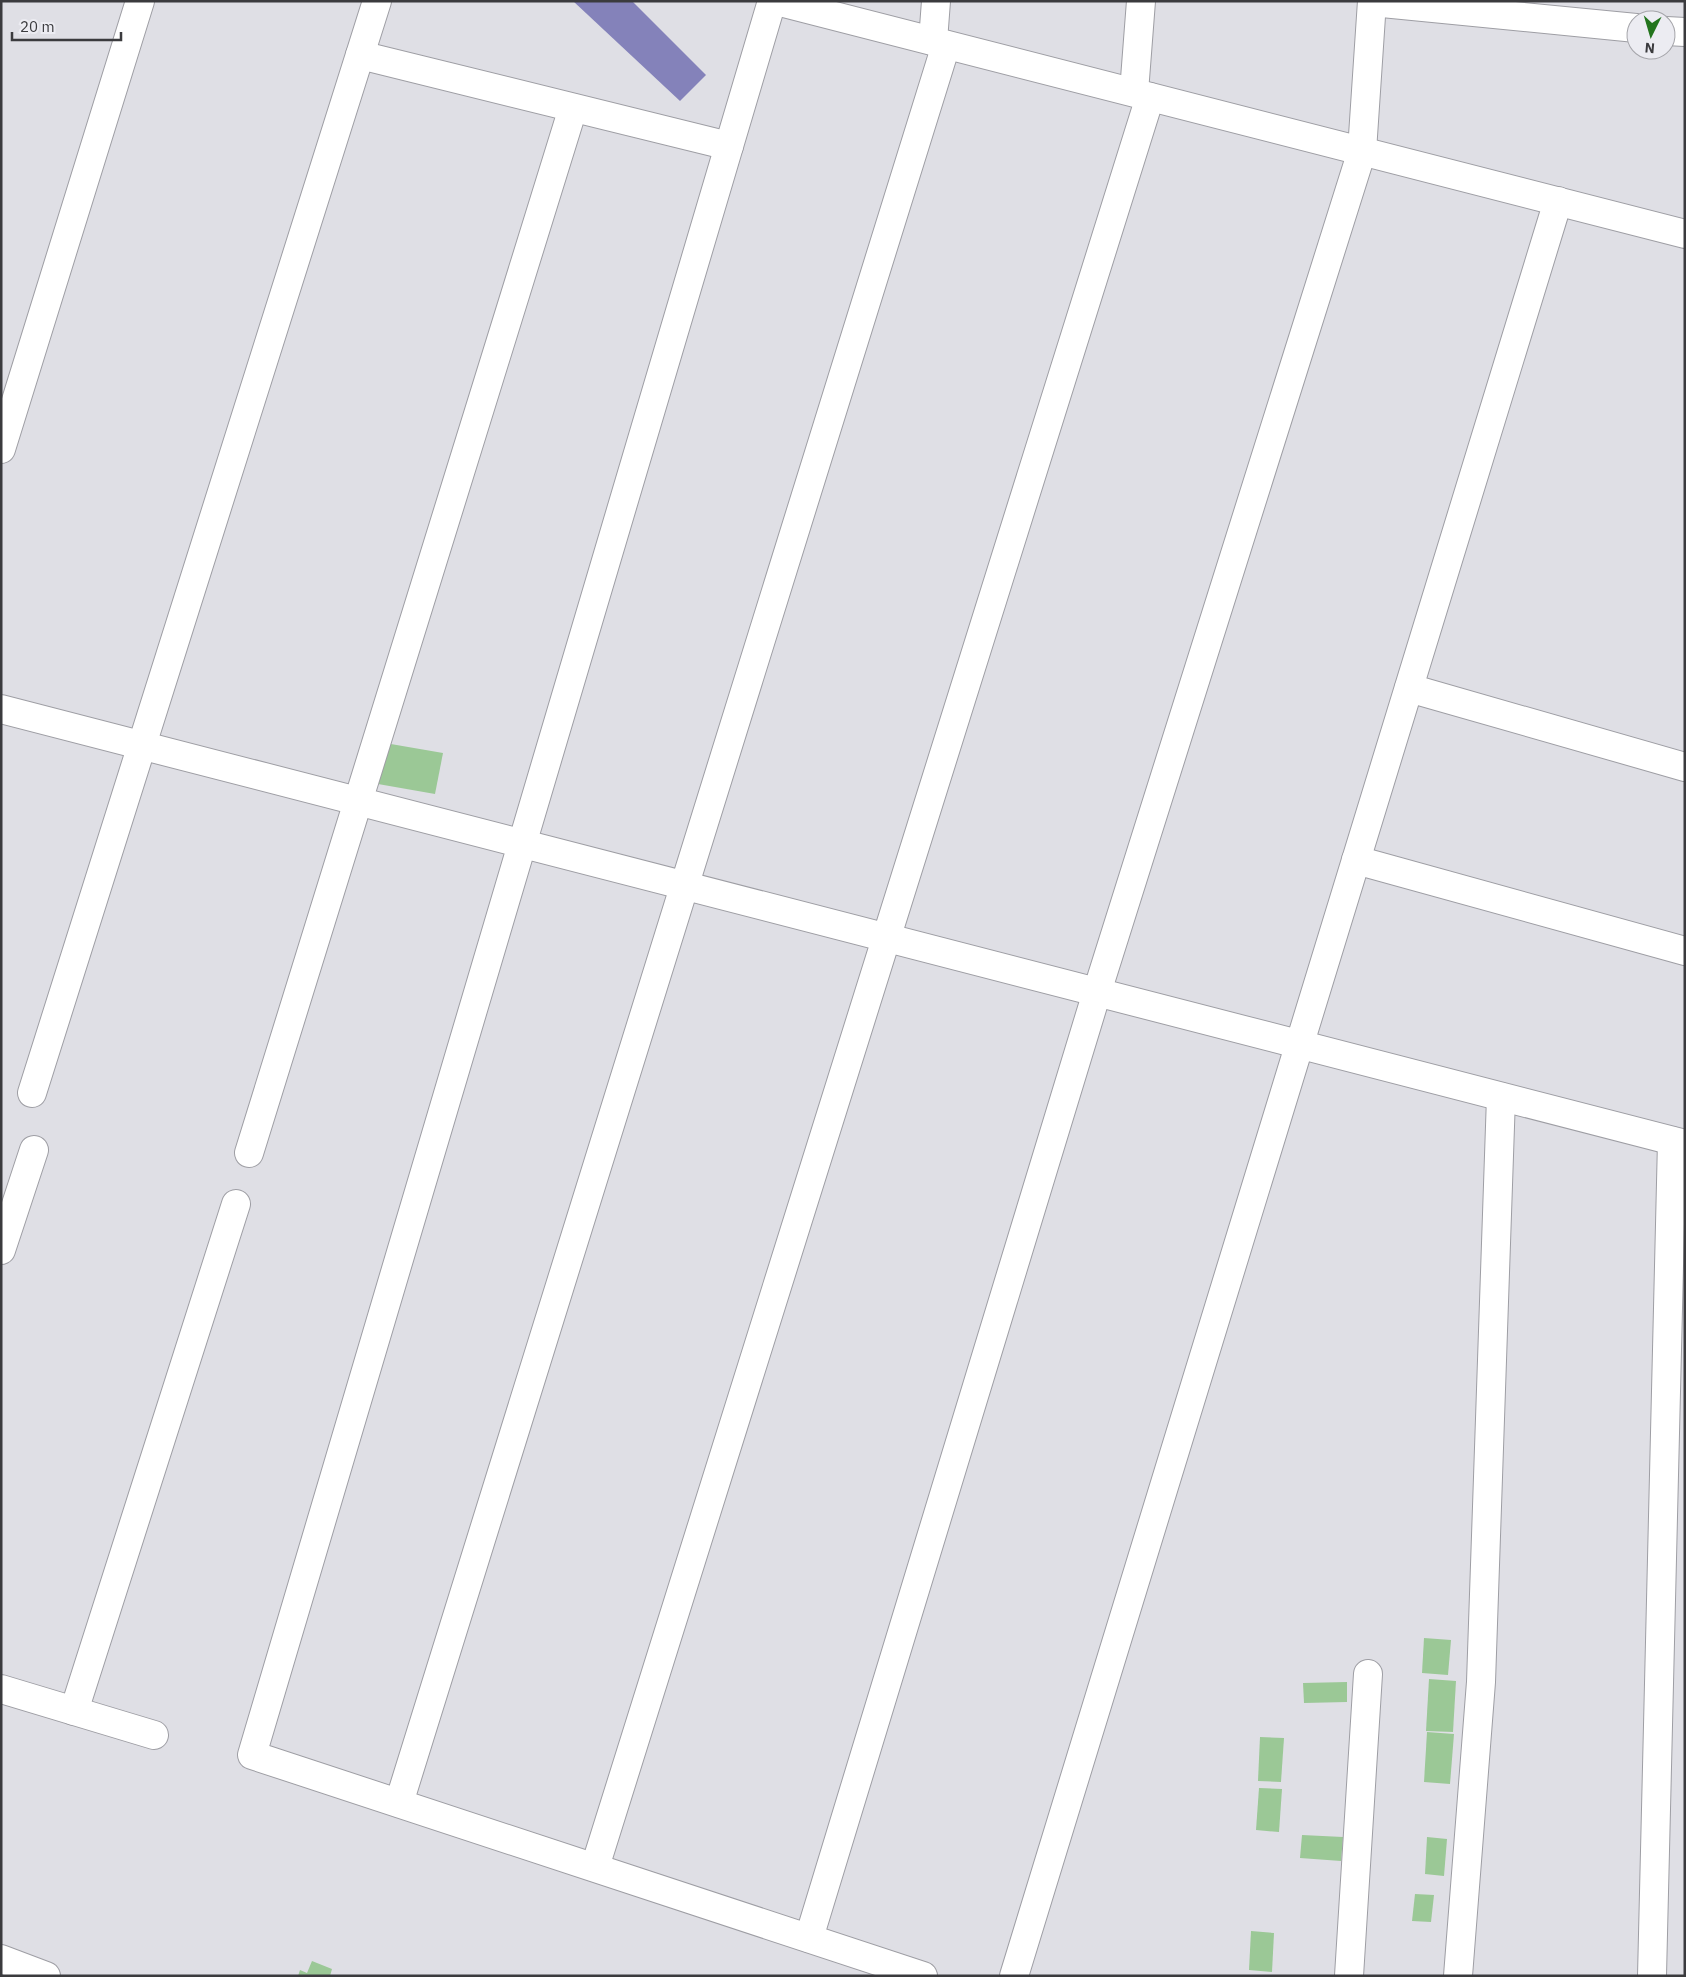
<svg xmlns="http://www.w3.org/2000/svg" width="1686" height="1977" viewBox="0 0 1686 1977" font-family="'IBM Plex Sans',sans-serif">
  <rect width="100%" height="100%" fill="#dfdfe5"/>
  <path fill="#8482ba" d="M573,1h59l74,74 -26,26z"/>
  <g fill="#9bc896">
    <path d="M385,743l58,10 -8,41 -57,-10z"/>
    <path d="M1424,1638l27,2 -3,35 -26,-2z"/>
    <path d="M1429,1679l27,2 -3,51 -27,-1z"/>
    <path d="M1347,1682v20l-43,1 -1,-20z"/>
    <path d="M1427,1732l27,2 -4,50 -26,-2z"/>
    <path d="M1260,1737l24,1 -3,44 -23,-1z"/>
    <path d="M1259,1788l23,1 -3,43 -23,-2z"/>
    <path d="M1302,1835l41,2 -2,24 -41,-3z"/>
    <path d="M1427,1837l20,2 -3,37 -19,-2z"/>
    <path d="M1415,1894l19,1 -3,27 -19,-1z"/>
    <path d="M1251,1931l23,2 -2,39 -23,-2z"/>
    <path d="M312,1961l20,8 -2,7h-32l2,-6 7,3z"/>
  </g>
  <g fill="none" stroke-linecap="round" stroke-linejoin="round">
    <defs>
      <g id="street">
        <path d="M772,1l-520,1754 671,221"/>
        <path d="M776,1l909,233"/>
        <path d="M1372,2l264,26"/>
        <path d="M1666,31l19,1"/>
        <path d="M933,41l3,-40"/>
        <path d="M360,55l369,91"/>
        <path d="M1134,92l7,-91"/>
        <path d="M1,449l139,-448"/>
        <path d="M1409,688l276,79"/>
        <path d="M1356,860l329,91"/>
        <path d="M32,1093l345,-1092"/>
        <path d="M249,1153l324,-1045"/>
        <path d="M1,1250l33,-100"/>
        <path d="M1,1689l153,46"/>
        <path d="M74,1711l162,-507"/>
        <path d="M399,1803l547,-1758"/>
        <path d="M595,1867l555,-1770"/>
        <path d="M809,1938l288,-946 265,-841 10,-150"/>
        <path d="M1014,1976l544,-1775"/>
        <path d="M1349,1976l19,-302"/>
        <path d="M1458,1976l23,-294 20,-585"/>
        <path d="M1652,1976l20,-835"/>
      </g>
      <g id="secondary">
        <path d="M1,709l1684,435"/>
        <path d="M1,1959l45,17"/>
      </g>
    </defs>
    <use href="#street" stroke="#9e9ea4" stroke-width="30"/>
    <use href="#secondary" stroke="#9e9ea4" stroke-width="30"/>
    <use href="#street" stroke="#fff" stroke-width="28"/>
    <use href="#secondary" stroke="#fff" stroke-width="28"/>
  </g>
  <rect width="1686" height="1977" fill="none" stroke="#3b3b3e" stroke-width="5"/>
  <g transform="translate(1651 35) rotate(185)"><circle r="24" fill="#ececf2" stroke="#a5a5aa"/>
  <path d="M0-4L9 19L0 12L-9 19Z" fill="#23741d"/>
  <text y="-8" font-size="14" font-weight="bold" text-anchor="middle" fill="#3b3b3e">N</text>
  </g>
  <path d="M12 32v8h109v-8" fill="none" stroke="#3b3b3e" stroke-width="2.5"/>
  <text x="20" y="32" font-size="15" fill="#3b3b3e" stroke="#ececf2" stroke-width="4" paint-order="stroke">20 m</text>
</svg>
